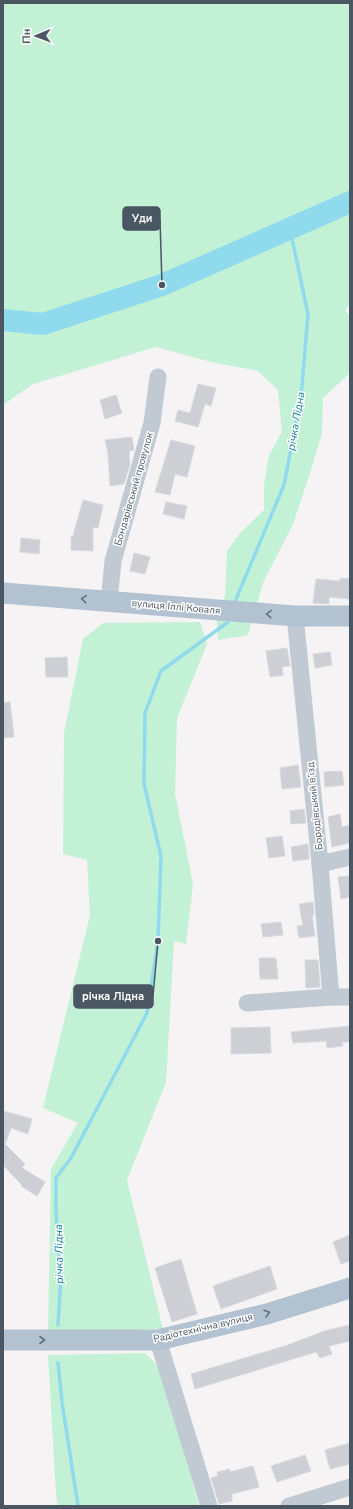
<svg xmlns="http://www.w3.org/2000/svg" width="353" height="1509" viewBox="0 0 353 1509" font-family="'Nunito Sans',sans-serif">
  <rect width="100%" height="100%" fill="#f5f3f3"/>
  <g fill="#c3f1d5">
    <path d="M3,3h347v195l-184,79 -116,38 -18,1 -29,-4z"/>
    <path d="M350,209v95l-5,6 5,7v56l-27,25 -1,35 -11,37 -18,54 -30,59 -15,52 -30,5 -1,-18 8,-26 2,-45 13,-18 24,-23v-25l5,-30 13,-23 -4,-42 -20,-19 -47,-9 -55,-15 -123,37 -30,21v-85l51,6 140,-51z"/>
    <path d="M200,622l7,22 -30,74 -2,76 18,90 -7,60 -12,-3 -8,141 -39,98 36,149 -115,2 3,-162 27,-46 -35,-15 47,-193 -3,-55 -24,-6 1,-121 19,-94 20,-16z"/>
    <path d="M145,1353l15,15 39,138h-141l-2,-11 -8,-140z"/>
  </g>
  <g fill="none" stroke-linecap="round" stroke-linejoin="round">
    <g stroke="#90daee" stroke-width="3.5">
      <path d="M234,604l50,-119 17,-88 7,-83 -18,-85"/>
      <path d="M58,1325l3,-49 -5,-63v-35l15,-20 76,-145 11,-72 3,-85 -17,-72 1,-71 16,-42 67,-49"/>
      <path d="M58,1363l4,39 16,104"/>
    </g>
    <path stroke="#90daee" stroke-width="22" d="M3,320l40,4 119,-39 188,-83"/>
  </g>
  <g fill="#cdcfd5" stroke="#d7d9de">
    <path d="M198,384l18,4 -5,18 -6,-2 -7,23 -23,-6 3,-11 12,3z"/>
    <path d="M116,395l6,18 -17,6 -5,-19z"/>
    <path d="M132,437l2,13 -5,1 1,13 -6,20 -14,2 -2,-33 -3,-13z"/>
    <path d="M171,440l24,6 -8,31 -12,-3 -5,21 -15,-3z"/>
    <path d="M83,500l20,5 -5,23 -5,-1v24l-22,-1v-14h2z"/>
    <path d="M166,502l21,4 -3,13 -21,-5z"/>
    <path d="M21,538l19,2 -1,14 -19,-2z"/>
    <path d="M134,553l16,4 -5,17 -15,-3z"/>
    <path d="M340,578l10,1v20l-21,-2v7l-16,-1 3,-24 24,2z"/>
    <path d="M287,648l3,18 -8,1 1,8 -13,2 -4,-26z"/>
    <path d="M330,652l2,13 -17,3 -2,-14z"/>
    <path d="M67,657l1,20h-22l-1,-19z"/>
    <path d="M10,702l4,35 -11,1v-35z"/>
    <path d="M298,765l3,22 -19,2 -2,-21z"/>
    <path d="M342,771l2,14 -19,2 -1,-15z"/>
    <path d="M304,809l2,14 -15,1 -1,-13z"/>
    <path d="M340,814l2,13 8,-2v18l-18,4 -4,-30z"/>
    <path d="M282,836l3,20 -16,2 -3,-20z"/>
    <path d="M308,844l1,15 -16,2 -2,-14z"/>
    <path d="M350,876v21l-9,2 -3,-22z"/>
    <path d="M313,902l1,13h-2l3,21 -16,2 -2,-12 6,-1 -4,-21z"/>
    <path d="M281,922l2,13 -20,2 -2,-13z"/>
    <path d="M259,958h17l2,21h-18z"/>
    <path d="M305,960h13l2,27 -14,1z"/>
    <path d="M350,1026v16h-8l1,4 -16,2 -1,-7 -33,2 -2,-11z"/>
    <path d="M270,1027l1,26 -40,1v-26z"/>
    <path d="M3,1111l29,8 -4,15 -17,-6 -6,16 20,20 -3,4 23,14 -8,14 -16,-10 1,-1 -19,-20z"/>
    <path d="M350,1235v26l-9,3 -8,-22z"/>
    <path d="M181,1259l16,55 -25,8 -17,-54z"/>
    <path d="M270,1266l7,23 -56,20 -8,-23z"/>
    <path d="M350,1325v16l-21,5 3,8 -12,4 -4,-6 -121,37 -4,-15 97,-29 36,-14z"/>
    <path d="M350,1443v21l-20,5 -5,-19z"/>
    <path d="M305,1455l6,16 -34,11 -6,-16z"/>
    <path d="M253,1466l6,21 -27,7v7l-13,3 -8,-26 7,-2 -1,-4 13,-3v3z"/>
  </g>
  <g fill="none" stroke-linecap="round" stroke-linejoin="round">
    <g stroke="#c1cad2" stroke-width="17">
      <path d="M109,601l4,-40 39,-138 6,-46"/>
      <path d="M295,616l25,248 11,133"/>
      <path d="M320,864l30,-7"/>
      <path d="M247,1003l84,-6h19"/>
      <path d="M158,1340l51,166"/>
      <path d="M289,1506l61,-19"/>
    </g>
    <g stroke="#b3c2d1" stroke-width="21">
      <path d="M3,593l292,23h55"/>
      <path d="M3,1340h155l109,-26 83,-26"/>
    </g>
  </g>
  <defs><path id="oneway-chevron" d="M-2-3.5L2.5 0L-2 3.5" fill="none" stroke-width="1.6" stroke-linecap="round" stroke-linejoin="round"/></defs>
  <g stroke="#64717d">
    <use href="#oneway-chevron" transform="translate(84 599) rotate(-175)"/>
    <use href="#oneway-chevron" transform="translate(269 614) rotate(-176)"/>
    <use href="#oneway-chevron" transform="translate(267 1313) rotate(-16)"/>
    <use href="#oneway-chevron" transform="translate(42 1340)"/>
  </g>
  <g text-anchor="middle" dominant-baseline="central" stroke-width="3" stroke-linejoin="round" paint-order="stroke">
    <g font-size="10" fill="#4a5661" stroke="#fff">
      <text transform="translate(134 489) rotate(-74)">Бондарівський провулок</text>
      <text transform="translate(176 607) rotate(5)">вулиця Іллі Коваля</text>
      <text transform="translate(315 806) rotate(-96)">Бородівський в’їзд</text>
      <text transform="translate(203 1328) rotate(-13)">Радіотехнічна вулиця</text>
    </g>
    <g font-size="11" font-style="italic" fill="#0c7c9b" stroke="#fff">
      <text transform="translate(296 421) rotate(-80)">річка Лідна</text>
      <text transform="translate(59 1254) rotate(-91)">річка Лідна</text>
    </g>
  </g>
  <path fill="none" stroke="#4a5661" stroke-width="1.5" d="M162 285L160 219M158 941L153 996"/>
  <g fill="#4a5661" stroke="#fff" stroke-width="1.5">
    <circle cx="162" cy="285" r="4"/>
    <circle cx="158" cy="941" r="4"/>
  </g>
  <g fill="#4a5661" stroke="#4a5661" stroke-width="1.5">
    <rect x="123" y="207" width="37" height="23" rx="4"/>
    <rect x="74" y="985" width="79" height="23" rx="4"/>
  </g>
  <g font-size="11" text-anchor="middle" font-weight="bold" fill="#fff">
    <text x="142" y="222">Уди</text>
    <text x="113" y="1000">річка Лідна</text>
  </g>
  <rect width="353" height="1509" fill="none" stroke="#4a5661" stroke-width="8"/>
  <g transform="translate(36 36) rotate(269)" stroke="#ffffff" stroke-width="3" paint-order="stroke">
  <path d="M0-3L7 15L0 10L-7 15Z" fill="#4a5661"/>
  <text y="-6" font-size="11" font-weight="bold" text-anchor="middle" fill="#4a5661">Пн</text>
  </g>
</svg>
